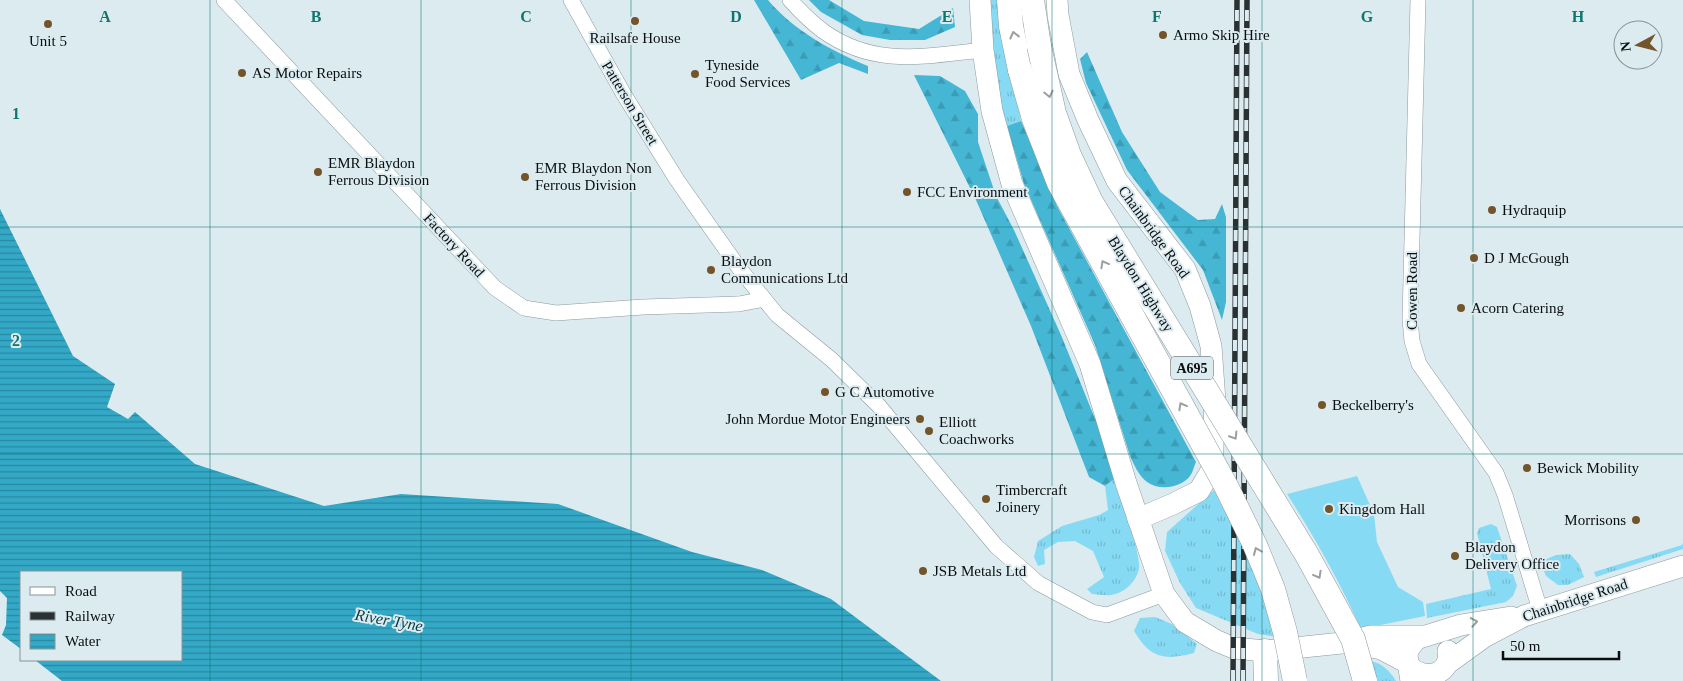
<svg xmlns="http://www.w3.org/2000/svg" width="1683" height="681" viewBox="0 0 1683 681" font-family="'Times New Roman',serif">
  <defs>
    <pattern id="grass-tufts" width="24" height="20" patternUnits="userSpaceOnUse" patternTransform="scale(1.25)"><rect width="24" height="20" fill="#87daf3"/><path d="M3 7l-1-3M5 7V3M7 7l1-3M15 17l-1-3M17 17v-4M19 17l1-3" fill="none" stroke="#73bacf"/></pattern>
    <pattern id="forest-firs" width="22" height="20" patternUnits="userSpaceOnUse" patternTransform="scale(1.25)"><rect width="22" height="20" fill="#45b7d5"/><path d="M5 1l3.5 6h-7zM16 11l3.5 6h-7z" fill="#3b9cb6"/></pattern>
    <pattern id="water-rules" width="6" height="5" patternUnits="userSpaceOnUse" patternTransform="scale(1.25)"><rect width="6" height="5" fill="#33a9c7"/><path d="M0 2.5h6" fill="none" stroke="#2988a0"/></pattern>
  </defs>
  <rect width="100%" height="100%" fill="#dcebf0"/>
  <g fill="url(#grass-tufts)">
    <path d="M988,0h13l3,37 17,84 -14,5 -10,-36z"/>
    <path d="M1114,479c6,17 27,74 25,89 -2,13 -14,25 -28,27 -6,1 -14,-1 -19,-1l-5,-5 17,-12 -11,-26 -18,-10 -17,1 -14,8 1,14 -7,2 -4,-9 4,-16 24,-15 37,-11 9,-5 -3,-24z"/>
    <path d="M1214,490l42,82 20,65 -18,-3 -62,-26 -16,-25 -15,-32 2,-19z"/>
    <path d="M1491,524l6,3 20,59 -4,10 -7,6 -79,16 -1,-14 65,-15 -14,-56 2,-5z"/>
    <path d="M1683,543v6l-87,28 -2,-5 88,-27z"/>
    <path d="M1570,554l9,10 5,13 -16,8h-10l-12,-9 -3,-7 1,-9 12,-5z"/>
    <path d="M1155,617l17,7 25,20 -3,9c-30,8 -44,5 -60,-22l6,-13z"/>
    <path d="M1371,661c12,3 18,9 25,20h-20z"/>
  </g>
  <g fill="url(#forest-firs)">
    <path d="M754,0h14c26,31 64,51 100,66v8l-29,-11 -38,17z"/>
    <path d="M809,0h20l35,21 55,8 34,-21 2,19 -30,13h-35l-28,-5 -41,-23z"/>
    <path d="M1087,52l35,80 38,60 38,28 17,-1 7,-15 4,13v85l-4,18 -19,-50 -76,-100 -41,-87 -6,-24z"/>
    <path d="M914,75l26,1 25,15 13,23v28l18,54 18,34 47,105 37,91 16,53 -9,7 -16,-9 -58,-151 -55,-126z"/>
    <path d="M1021,121l36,85 139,256c-2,4 -3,10 -6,14 -9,12 -31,15 -43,6 -8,-6 -13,-17 -17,-26l-35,-111 -71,-161 -17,-58z"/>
  </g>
  <path fill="#87daf3" d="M1357,476l17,38 3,28 21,45 25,15 2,14 -64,13c-21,-47 -46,-91 -74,-135z"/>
  <path fill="url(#water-rules)" d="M0,209l73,147 42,28 -8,23 21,12 7,-7 60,52 129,42 77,-12 157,10 134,48 70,18 69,29 110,82h-879l-27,-21h146v-88h-160v77l-19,-14 4,-10 1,-27 -7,-7z"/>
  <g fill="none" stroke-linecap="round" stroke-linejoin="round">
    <defs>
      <g id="minor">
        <path d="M224,0l271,288 29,20 32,5 87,-6 96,-3 25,-5"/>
        <path d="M571,0l52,93 54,87 62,88 38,47 55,45 47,46 117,140 42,37 54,29 15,3 57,-21"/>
        <path d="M790,0c10,11 21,22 33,31 52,37 102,25 160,19"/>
        <path d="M1418,0l-8,319 2,22 7,23 77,109 9,22 35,115"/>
      </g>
      <g id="secondary">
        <path d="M980,0l3,50 9,61 20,73 78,180 36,119 38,111 21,28 32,19 17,7 31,3 77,-8 29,-7h51"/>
        <path d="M1057,0l1,15 11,59 19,46 29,61 68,88 15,37 11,40 4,55 -3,68 -13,22 -26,13 -35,15"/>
        <path d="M1358,644l23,5 27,14"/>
        <path d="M1448,663l36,-26 40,-21 159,-50"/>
        <path d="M1410,667c15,14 42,8 38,-16"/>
        <path d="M1411,681l-4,-25 1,-6 8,-11 45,-14 50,-8"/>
      </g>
      <g id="primary">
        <path d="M1009,0l2,26 9,44"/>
        <path d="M1032,0l7,46"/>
        <path d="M1265,651l1,30"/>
      </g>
    </defs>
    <use href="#minor" stroke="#8c9a9e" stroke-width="16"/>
    <use href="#secondary" stroke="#8c9a9e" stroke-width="22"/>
    <use href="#primary" stroke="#8c9a9e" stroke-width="25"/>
    <use href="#minor" stroke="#fff" stroke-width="15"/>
    <use href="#secondary" stroke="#fff" stroke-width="21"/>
    <use href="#primary" stroke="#fff" stroke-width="24"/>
    <defs>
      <g id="rail">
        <path d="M1233,681l4,-681"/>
        <path d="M1243,681l4,-681"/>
      </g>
    </defs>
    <use href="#rail" stroke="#2a3133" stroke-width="5.5"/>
    <use href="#rail" stroke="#dcebf0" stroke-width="4" stroke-dasharray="11" stroke-linecap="butt"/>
    <defs>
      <g id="primary-bridge">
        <path d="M1039,46l15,67 15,42 22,47 216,353 46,84 12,42"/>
        <path d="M1020,70l14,49 25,64 166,301 30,61 18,44 12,43 10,49"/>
      </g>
    </defs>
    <use href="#primary-bridge" stroke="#8c9a9e" stroke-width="25" stroke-linecap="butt"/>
    <use href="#primary-bridge" stroke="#fff" stroke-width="24"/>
  </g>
  <defs><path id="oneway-chevron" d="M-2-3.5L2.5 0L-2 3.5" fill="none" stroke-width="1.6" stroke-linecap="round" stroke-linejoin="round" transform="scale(1.25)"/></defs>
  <g stroke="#9d9f9f">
    <use href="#oneway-chevron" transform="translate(1014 35) rotate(-104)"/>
    <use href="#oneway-chevron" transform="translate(1049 94) rotate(77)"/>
    <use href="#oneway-chevron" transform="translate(1104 264) rotate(-119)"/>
    <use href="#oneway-chevron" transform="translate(1182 406) rotate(-119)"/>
    <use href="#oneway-chevron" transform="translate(1234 436) rotate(58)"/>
    <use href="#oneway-chevron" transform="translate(1257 551) rotate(-113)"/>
    <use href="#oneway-chevron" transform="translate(1318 575) rotate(61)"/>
    <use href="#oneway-chevron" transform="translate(1474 622) rotate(-10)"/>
  </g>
  <path fill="none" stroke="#0f766e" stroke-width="1" stroke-opacity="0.55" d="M210,0v681M421,0v681M631,0v681M842,0v681M1052,0v681M1262,0v681M1473,0v681M0,227h1683M0,454h1683"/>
  <g fill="#74542a" stroke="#dcebf0" stroke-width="2">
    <circle cx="635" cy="21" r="5"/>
    <circle cx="48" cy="24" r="5"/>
    <circle cx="1163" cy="35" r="5"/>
    <circle cx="242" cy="73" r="5"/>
    <circle cx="695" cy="74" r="5"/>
    <circle cx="318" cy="172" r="5"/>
    <circle cx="525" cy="177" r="5"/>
    <circle cx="907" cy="192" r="5"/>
    <circle cx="1492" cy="210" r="5"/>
    <circle cx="1474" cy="258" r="5"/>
    <circle cx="711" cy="270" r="5"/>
    <circle cx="1461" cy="308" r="5"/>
    <circle cx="825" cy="392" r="5"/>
    <circle cx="1322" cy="405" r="5"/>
    <circle cx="920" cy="419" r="5"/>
    <circle cx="929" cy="431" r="5"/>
    <circle cx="1527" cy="468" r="5"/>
    <circle cx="986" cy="499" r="5"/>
    <circle cx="1329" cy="509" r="5"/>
    <circle cx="1636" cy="520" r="5"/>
    <circle cx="1455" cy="556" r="5"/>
    <circle cx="923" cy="571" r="5"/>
  </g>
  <g text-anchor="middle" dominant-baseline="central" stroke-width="4" stroke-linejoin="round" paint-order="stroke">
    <rect fill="#dcebf0" stroke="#485053" stroke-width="1" x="1171" y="356.5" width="42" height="23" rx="4"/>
    <g font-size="14" font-weight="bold" fill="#090e10">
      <text x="1192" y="368">A695</text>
    </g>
    <g font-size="15" fill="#090e10" stroke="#dcebf0" text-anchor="start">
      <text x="1173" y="35">Armo Skip Hire</text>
      <text x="635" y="38" text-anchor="middle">Railsafe House</text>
      <text x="48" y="41" text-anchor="middle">Unit 5</text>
      <text x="705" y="65">Tyneside<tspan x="705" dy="17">Food Services</tspan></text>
      <text x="252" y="73">AS Motor Repairs</text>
      <text x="328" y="163">EMR Blaydon<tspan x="328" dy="17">Ferrous Division</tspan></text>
      <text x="535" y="168">EMR Blaydon Non<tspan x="535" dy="17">Ferrous Division</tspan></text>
      <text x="917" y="192">FCC Environment</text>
      <text x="1502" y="210">Hydraquip</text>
      <text x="1484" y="258">D J McGough</text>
      <text x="721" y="261">Blaydon<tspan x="721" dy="17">Communications Ltd</tspan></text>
      <text x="1471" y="308">Acorn Catering</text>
      <text x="835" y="392">G C Automotive</text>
      <text x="1332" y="405">Beckelberry's</text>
      <text x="910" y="419" text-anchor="end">John Mordue Motor Engineers</text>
      <text x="939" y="422">Elliott<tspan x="939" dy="17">Coachworks</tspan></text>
      <text x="1537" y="468">Bewick Mobility</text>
      <text x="996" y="490">Timbercraft<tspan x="996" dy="17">Joinery</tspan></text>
      <text x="1339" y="509">Kingdom Hall</text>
      <text x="1626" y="520" text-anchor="end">Morrisons</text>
      <text x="1465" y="547">Blaydon<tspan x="1465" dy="17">Delivery Office</tspan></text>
      <text x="933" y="571">JSB Metals Ltd</text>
    </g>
    <g font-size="15" fill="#090e10" stroke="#dcebf0">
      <text transform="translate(630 103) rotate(59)">Patterson Street</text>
      <text transform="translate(1154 232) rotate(54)">Chainbridge Road</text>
      <text transform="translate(454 245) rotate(47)">Factory Road</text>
      <text transform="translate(1141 284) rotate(58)">Blaydon Highway</text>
      <text transform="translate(1412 291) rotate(-90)">Cowen Road</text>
      <text transform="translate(1575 600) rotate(-18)">Chainbridge Road</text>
    </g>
    <g font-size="16" font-style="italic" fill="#053b47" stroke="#dcebf0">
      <text transform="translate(389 620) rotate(10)">River Tyne</text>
    </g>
  </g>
  <g font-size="16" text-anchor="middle" font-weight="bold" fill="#0f766e" stroke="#dcebf0" stroke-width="4" stroke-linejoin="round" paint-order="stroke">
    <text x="105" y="22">A</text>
    <text x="316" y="22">B</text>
    <text x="526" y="22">C</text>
    <text x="736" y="22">D</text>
    <text x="947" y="22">E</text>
    <text x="1157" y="22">F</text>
    <text x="1367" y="22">G</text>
    <text x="1578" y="22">H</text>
    <text x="16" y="119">1</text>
    <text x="16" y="346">2</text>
  </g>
  <rect x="20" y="571" width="162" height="90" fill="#dcebf0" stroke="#889396"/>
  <rect x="30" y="587" width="25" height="8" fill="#ffffff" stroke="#889396"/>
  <text x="65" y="596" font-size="15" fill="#090e10">Road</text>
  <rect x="30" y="612" width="25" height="8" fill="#2a3133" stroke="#889396"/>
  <text x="65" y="621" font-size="15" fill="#090e10">Railway</text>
  <rect x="30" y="634" width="25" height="15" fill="url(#water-rules)" stroke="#889396"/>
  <text x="65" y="646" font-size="15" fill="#090e10">Water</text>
  <g transform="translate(1638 45) rotate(263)"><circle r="24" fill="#dcebf0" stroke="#889396"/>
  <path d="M0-4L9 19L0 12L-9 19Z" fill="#74542a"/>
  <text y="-8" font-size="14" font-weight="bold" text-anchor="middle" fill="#090e10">N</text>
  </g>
  <path d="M1503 651v8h116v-8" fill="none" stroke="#090e10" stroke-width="2.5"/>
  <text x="1510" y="651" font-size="15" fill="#090e10" stroke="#dcebf0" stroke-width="4" paint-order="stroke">50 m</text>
</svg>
